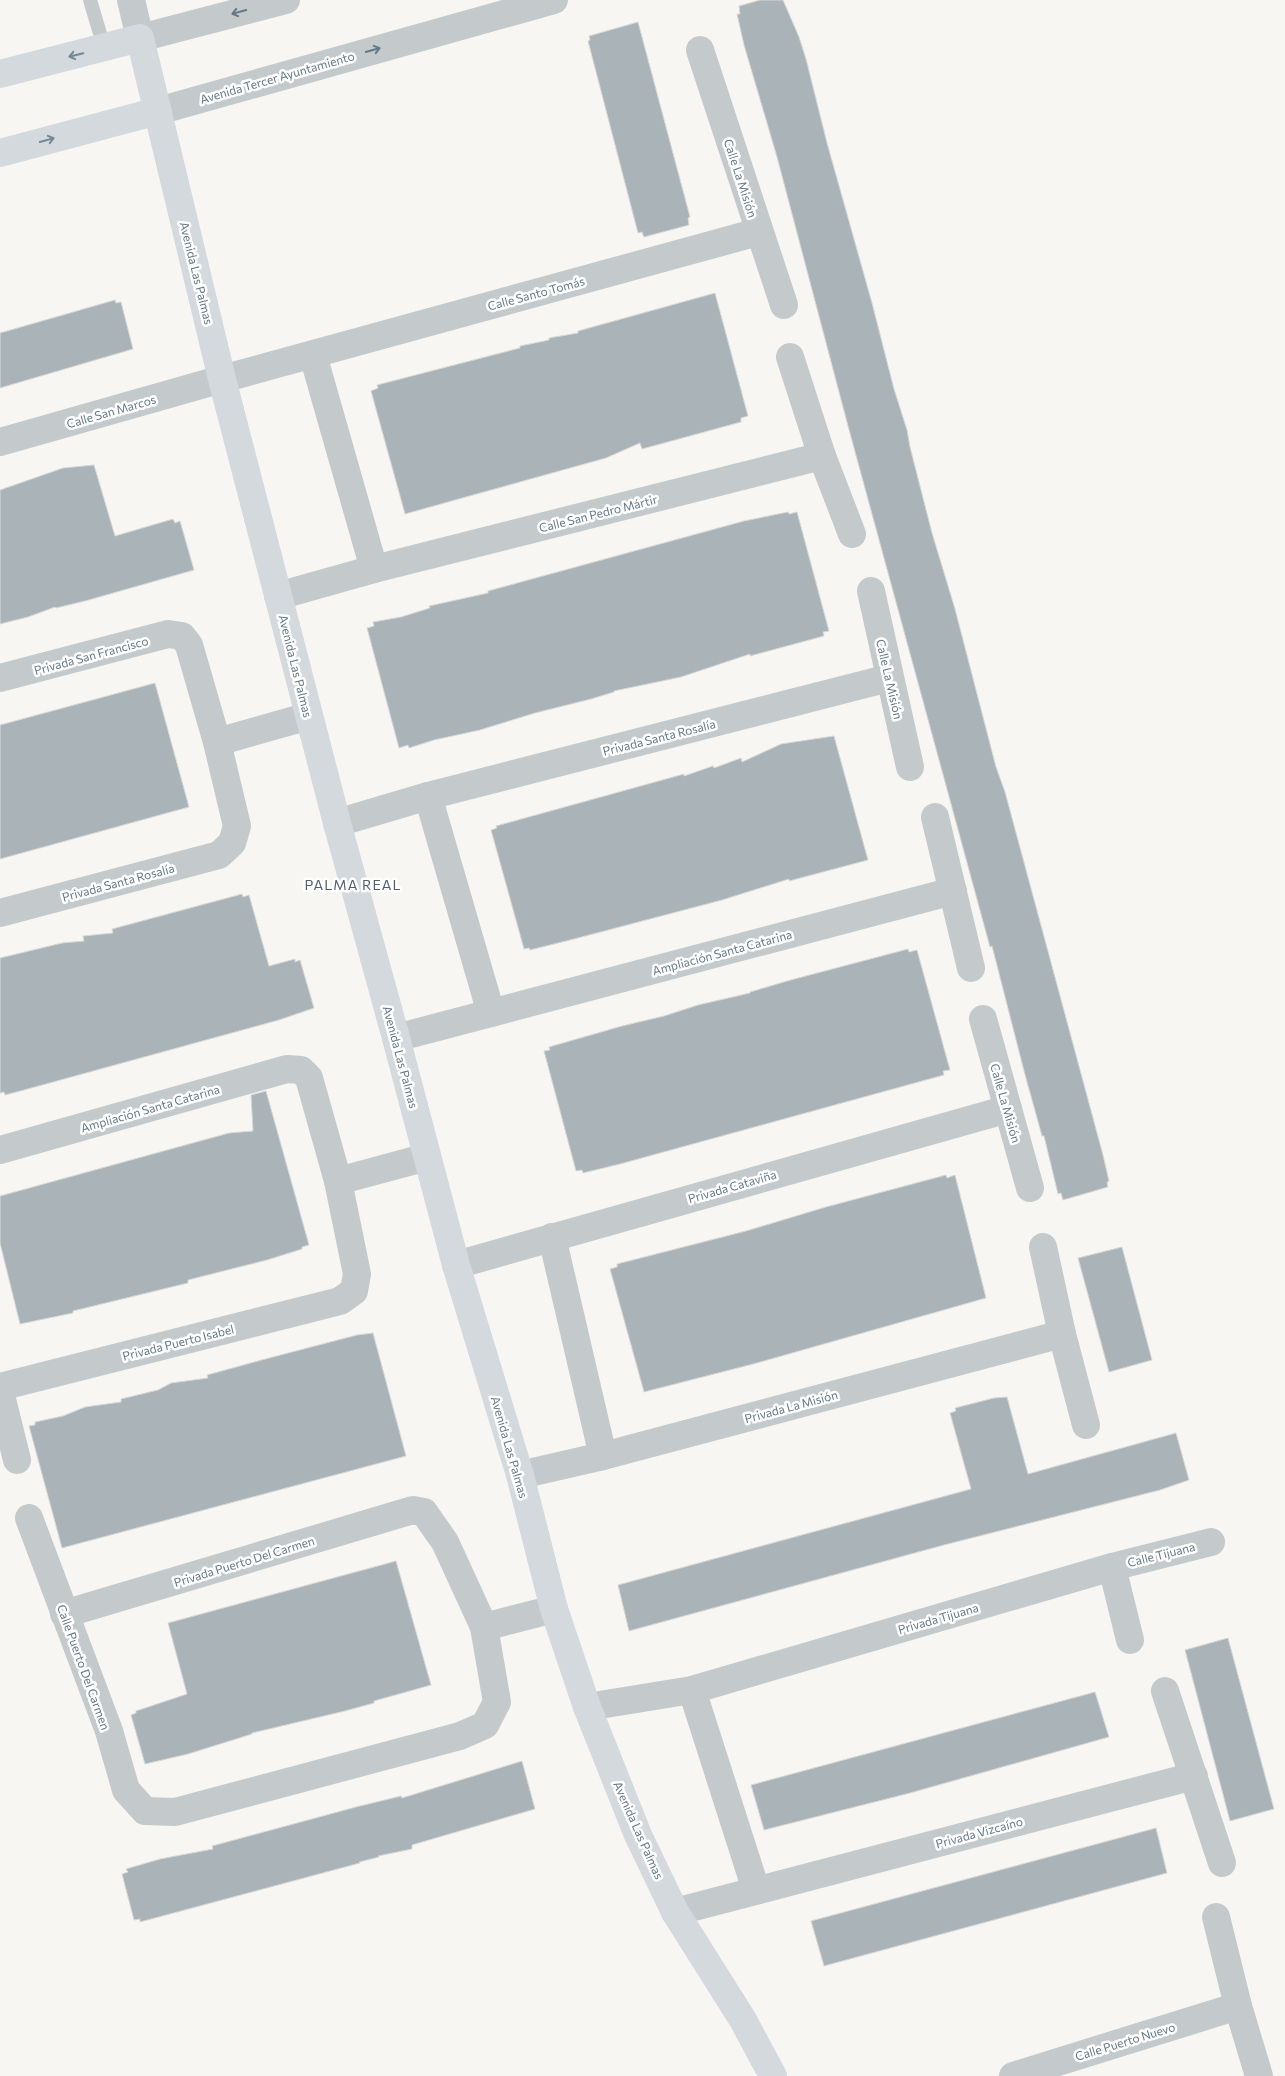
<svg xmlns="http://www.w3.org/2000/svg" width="1285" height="2076" viewBox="0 0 1285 2076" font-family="Commissioner,sans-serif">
  <rect width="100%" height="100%" fill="#f7f6f3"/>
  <g fill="#aab4b8" stroke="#d8d8d6">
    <path d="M760,0h23l16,37 7,22 21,84 45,160 22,86 13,41 3,17 22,86 23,76 41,158 9,25 98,363 6,26 -2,1 1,5 -45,13 -2,-7 -3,1 -14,-58h-2l-18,-65 -32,-125 -2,1 -6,-22 -136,-499 -71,-269 -33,-112 -7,-31h3l-1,-8z"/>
    <path d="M638,22l52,195 -2,1 1,7 -45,12 -2,-5 -4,1 -50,-192 2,-1 -1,-4z"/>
    <path d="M715,293l33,123 -7,2v4l-99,27 -2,-6 -34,15 -201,56 -34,-123 7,-3 -1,-3 143,-37v-2l29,-6v-2l29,-5v-2z"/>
    <path d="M115,300l1,3 5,-1 12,47 -133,39v-55z"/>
    <path d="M94,465l21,71 58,-17 2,4 5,-2 14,49 -109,31 -29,7 -1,-1 -27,10 -28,7v-134l63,-22z"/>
    <path d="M788,512l1,2 8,-2 32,119 -6,1 1,4 -74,20v-2l-69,23 -67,14v1l-23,7 -56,14 -55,17 -46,10 -25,8 -1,-3 -9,3 -32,-120 7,-2 -1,-4 28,-5 29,-9 -1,-2 59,-13v-2l256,-70z"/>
    <path d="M155,683l34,124 -189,52v-134z"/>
    <path d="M834,736l34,124 -79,21v-2l-67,21 -148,39 -44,11 -1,-2 -5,1 -33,-119 6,-2 -1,-2 188,-52v2l29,-10 1,2 27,-10 1,4 39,-18z"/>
    <path d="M242,894l1,3 6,-2 20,71 26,-7v3l5,-2 14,48 -35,12 -255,70 -19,5 -1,-3 -4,1v-135l62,-15 22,-2 -1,-5 30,-3 -1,-4z"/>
    <path d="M908,949l1,3 8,-2 33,120 -7,1 1,4 -324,89 -37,9 -1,-3 -6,1 -32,-120 6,-1 -1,-3 73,-21 42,-10 34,-11 52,-12v-1l37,-11z"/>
    <path d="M266,1091l43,154 -7,2v2l-35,11 -79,20v3l-115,28v2l-53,11 -20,-81v-47l229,-63 24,-2 -2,-36z"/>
    <path d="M946,1175l1,3 8,-3 31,123 -229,65 -113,29 -34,-123 7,-2v-3l129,-33 80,-24z"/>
    <path d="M1122,1247l30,113 -43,12 -31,-114z"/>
    <path d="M373,1333l33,123 -344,92 -33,-122 6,-1v-3l28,-6 22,-9 36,-5v-3l37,-9 13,-7 37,-5 -1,-3 62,-17 88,-23z"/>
    <path d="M1007,1397l21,77 148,-41 13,47 -29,10 -216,55 -315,86 -11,-46 353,-96 -21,-76 6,-2 -1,-3 39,-10z"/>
    <path d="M396,1561l35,124 -57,16v2l-29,8 -93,22v1l-64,20 -43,10 -14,-49 5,-2v-2l51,-17 -19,-71z"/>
    <path d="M1228,1638l46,171 -44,12 -45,-171z"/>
    <path d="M1095,1692l14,45 -199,56 -146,37 -13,-45z"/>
    <path d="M522,1761l13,48 -123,36v4l-34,7 1,1 -20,5 1,1 -220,59v-3l-6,1 -12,-46 6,-2 -2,-3 34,-10 53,-10 -1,-3 144,-39 45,-11 1,2z"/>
    <path d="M1156,1828l11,45 -343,93 -13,-45z"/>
  </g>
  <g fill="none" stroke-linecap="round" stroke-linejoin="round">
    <path stroke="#c4c9cb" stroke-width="14" d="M90,0l14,47"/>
    <g stroke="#c4c9cb" stroke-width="28">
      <path d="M700,50l84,255"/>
      <path d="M313,355l61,214"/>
      <path d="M790,357l32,99 30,78"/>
      <path d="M0,442l222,-63 536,-147"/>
      <path d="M871,591l39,176"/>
      <path d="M278,596l96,-27 448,-113"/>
      <path d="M0,678l168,-44 14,2 7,9 28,97 20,84 -5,17 -13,12 -219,58"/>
      <path d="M217,742l92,-26"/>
      <path d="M428,796l63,217"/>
      <path d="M935,817l36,151"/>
      <path d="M337,823l91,-27 461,-118"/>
      <path d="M983,1019l47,169"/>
      <path d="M396,1038l557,-147"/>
      <path d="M0,1150l287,-81 14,1 8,8 29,103 19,93 -3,17 -14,10 -340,86"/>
      <path d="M338,1181l89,-24"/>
      <path d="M552,1237l51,219"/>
      <path d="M1043,1247l19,87 24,91"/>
      <path d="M456,1265l552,-156"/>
      <path d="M0,1391l17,69"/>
      <path d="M520,1475l83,-19 459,-122"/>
      <path d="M29,1518l80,213 17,59 19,21 30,1 285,-76 25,-11 12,-23 -13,-75 -39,-85 -21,-30 -11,-2 -349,104"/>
      <path d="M1112,1567l18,73"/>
      <path d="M484,1627l70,-18"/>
      <path d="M692,1690l64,200"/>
      <path d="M1165,1691l57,172"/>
      <path d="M587,1707l105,-17 420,-123 99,-25"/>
      <path d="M675,1912l519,-136"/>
      <path d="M1216,1917l22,89 21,70"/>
      <path d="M1013,2076l225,-70"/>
    </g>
    <g stroke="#c4c9cb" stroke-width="28">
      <path d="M131,0l9,38 146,-38"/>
      <path d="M158,111l396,-111"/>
    </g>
    <g stroke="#d4d9dd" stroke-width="28">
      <path d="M0,74l140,-36 82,341 115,444 59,215 60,227 64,210 34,134 33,98 51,128 37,77 68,108 30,56"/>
      <path d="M0,153l158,-42"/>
    </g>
  </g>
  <defs><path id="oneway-shaft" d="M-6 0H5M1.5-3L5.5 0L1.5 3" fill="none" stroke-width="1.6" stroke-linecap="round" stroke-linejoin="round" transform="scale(1.25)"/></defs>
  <g stroke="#637986">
    <use href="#oneway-shaft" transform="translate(239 12) rotate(165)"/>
    <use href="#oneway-shaft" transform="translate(373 50) rotate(-16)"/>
  </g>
  <g stroke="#748793">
    <use href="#oneway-shaft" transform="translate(76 55) rotate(166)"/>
    <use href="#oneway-shaft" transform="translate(47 140) rotate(-15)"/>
  </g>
  <g text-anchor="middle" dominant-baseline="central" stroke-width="5" stroke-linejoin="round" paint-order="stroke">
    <g font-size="12" fill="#637986" stroke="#fff">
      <text transform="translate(277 77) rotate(-16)">Avenida Tercer Ayuntamiento</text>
      <text transform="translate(741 178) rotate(72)">Calle La Misión</text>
      <text transform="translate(197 273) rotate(76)">Avenida Las Palmas</text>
      <text transform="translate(536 293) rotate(-15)">Calle Santo Tomás</text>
      <text transform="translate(111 411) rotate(-16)">Calle San Marcos</text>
      <text transform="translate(598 513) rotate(-14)">Calle San Pedro Mártir</text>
      <text transform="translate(91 655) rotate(-15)">Privada San Francisco</text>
      <text transform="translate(296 666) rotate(76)">Avenida Las Palmas</text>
      <text transform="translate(890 679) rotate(77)">Calle La Misión</text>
      <text transform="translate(659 737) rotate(-14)">Privada Santa Rosalía</text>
      <text transform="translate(118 882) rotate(-15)">Privada Santa Rosalía</text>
      <text transform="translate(722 952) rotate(-15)">Ampliación Santa Catarina</text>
      <text transform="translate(401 1057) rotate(75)">Avenida Las Palmas</text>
      <text transform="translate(1006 1103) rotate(74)">Calle La Misión</text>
      <text transform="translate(150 1108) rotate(-16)">Ampliación Santa Catarina</text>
      <text transform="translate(732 1186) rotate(-16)">Privada Cataviña</text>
      <text transform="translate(178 1342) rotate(-14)">Privada Puerto Isabel</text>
      <text transform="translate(791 1406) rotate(-15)">Privada La Misión</text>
      <text transform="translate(510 1447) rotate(74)">Avenida Las Palmas</text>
      <text transform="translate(1161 1554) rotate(-14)">Calle Tijuana</text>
      <text transform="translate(244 1561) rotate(-17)">Privada Puerto Del Carmen</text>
      <text transform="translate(938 1618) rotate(-16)">Privada Tijuana</text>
      <text transform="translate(84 1667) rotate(70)">Calle Puerto Del Carmen</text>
      <text transform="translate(639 1830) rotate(66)">Avenida Las Palmas</text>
      <text transform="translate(979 1832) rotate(-15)">Privada Vizcaíno</text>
      <text transform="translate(1125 2041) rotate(-17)">Calle Puerto Nuevo</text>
    </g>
    <g font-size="14" letter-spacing="1" fill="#52616b" stroke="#fff">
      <text x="353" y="884">PALMA REAL</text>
    </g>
  </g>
</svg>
